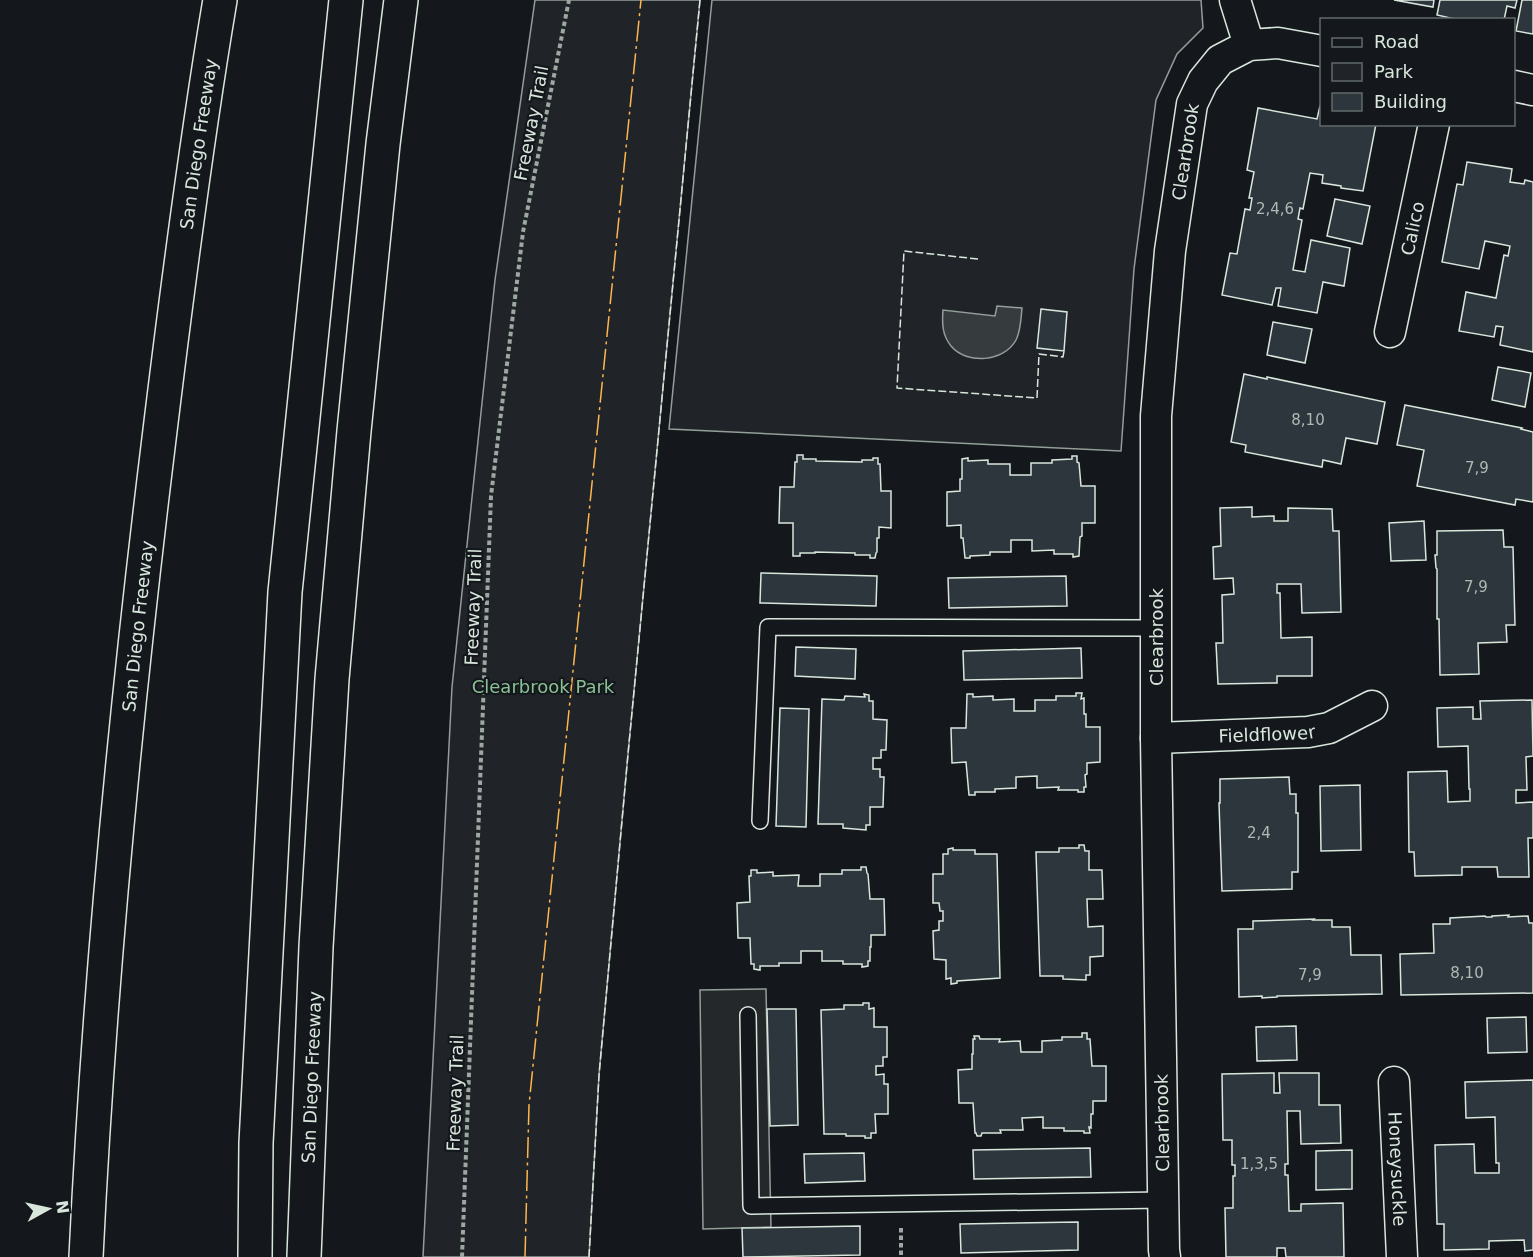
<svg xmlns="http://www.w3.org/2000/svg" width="1533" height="1257" viewBox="0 0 1533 1257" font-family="'DejaVu Sans',sans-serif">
  <rect width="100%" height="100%" fill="#14181c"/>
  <g fill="#202428" stroke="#939e99" stroke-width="1.5">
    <path d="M535,0h165l-72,754 -29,321 -10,182h-166l29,-570 43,-407z"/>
    <path d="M712,0h489l2,28 -26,26 -21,46 -22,169 -13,182 -452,-22z"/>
  </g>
  <path fill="#24282b" stroke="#939e99" stroke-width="1.5" d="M766,989l5,238 -68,2 -3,-239z"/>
  <path fill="#363b3e" stroke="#939e99" stroke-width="1.5" d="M997,306l25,2c-1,10 -1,22 -6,32 -12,22 -49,25 -65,6 -9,-11 -9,-23 -8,-36l52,6z"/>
  <g fill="#2c363c" stroke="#d8e6dc" stroke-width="1.5">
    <path d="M1394,0h40l-1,7z"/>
    <path d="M1440,0h77l-2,8 -8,-2 -3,14h-45l-22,-5z"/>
    <path d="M1522,0h11v34l-17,-3z"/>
    <path d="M1320,106h2v18h54l-13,67 -22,-3v-2l-19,-3 1,-8 -13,-2 -7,36 -3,-1 -2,11 4,1 -9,50 12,2 6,-32 39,8 -6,38 -21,-4 -6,31 -39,-7 3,-18h-5l-4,17 -50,-10 8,-42 7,1 8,-45 5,1 2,-12h-3l5,-26 -7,-2 11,-62 59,11z"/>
    <path d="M1467,162l45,7 -2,13 14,2 1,-4 8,2v170l-33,-7 3,-18 -7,-1 -2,11 -35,-6 7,-39 30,6 8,-43 4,1 2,-10 -25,-5 -6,28 -37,-7 15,-78 6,1z"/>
    <path d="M1335,199l35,7 -8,38 -35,-8z"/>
    <path d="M1041,309l26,3 -3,39 -27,-3z"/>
    <path d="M1273,322l39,7 -7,34 -38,-8z"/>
    <path d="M1498,367l33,6 -6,34 -33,-7z"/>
    <path d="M1244,374l23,5v-2l118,25 -8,42 -31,-6 -5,26 -18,-4 -1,7 -77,-15 1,-7 -15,-3z"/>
    <path d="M1405,405l117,23 -1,1 12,3v70l-17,-3 -1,6 -98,-19 7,-36 -27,-5z"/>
    <path d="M797,455h6v4h13v2l46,1v-2h11v-2h5v6h2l1,27h10v37l-12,-1v11h-2v14l-1,1 -1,5h-5v-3h-15v-2l-40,-1v1h-15v3h-7v-33h-14l1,-36h14l1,-25h2z"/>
    <path d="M1072,456h5v6l2,1 2,23h14v37h-13v13l-2,1 -1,19 -6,1v-3h-19v-4l-22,1v-11h-21v12h-21v3l-20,1v2h-5l-2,-20h-2v-13l-14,1v-34l13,-1v-12h2v-20l6,-1v3l20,-1v4h22v11h21v-12h21v-3l20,-1z"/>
    <path d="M1252,507v10l22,-1v5h14v-13l44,1 1,22h6l2,81 -39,1 -1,-29h-24v9h3l1,45 31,-1v39h-35v7l-59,1 -2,-41h7l-1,-48 12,-1 -1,-16 -19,1 -1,-32 8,-1 -1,-38z"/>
    <path d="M1424,521l2,39 -35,1 -2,-38z"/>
    <path d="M1503,530l1,17h9l2,78h-9l1,17 -29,1 1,31 -39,1 -1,-56h-2v-50l-1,-1 -1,-13h2v-24z"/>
    <path d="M761,573l116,3 -1,30 -116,-3z"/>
    <path d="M1066,576l1,30 -118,2 -1,-30z"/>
    <path d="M796,647l60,2 -1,30 -60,-3z"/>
    <path d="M1081,648l1,30 -118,2 -1,-29z"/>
    <path d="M1076,693h6l-1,6 3,-1v16h2v13h14v35l-13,1v11l-2,1 1,12h-2v5h-6v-2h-20l1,-3 -22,1v-12l-21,1v11l-21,1v3h-20v3h-6l-3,-33 -14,1 -1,-35h15l1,-34h6v3l20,-1v4l21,-1v12h21v-11h21v-4h20z"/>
    <path d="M864,694l5,1v6h4v18l14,1 -1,30h-5v8h-8v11h7v8h4l-1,30h-13v18h-4v5l-23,-2v-4h-25l4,-125 22,1 1,-4 20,1z"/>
    <path d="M1532,700l1,56 -7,1 1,33h-11v13l17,-1v36h-5l1,39h-31l-1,-10h-35v8l-47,1 -1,-24h-5l-1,-80 39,-1 1,31 22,-1v-12h-1l-1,-43 -30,1 -1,-39 36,-1v12h8l-1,-18z"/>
    <path d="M780,708l29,1 -3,118 -30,-1z"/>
    <path d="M1289,777l1,17h6v19h2v59h-6v17l-70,2 -3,-88h1v-24z"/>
    <path d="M1360,785l1,65 -40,1 -1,-65z"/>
    <path d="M1079,845h5l1,6h4v19h13l1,29h-16l1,28 15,-1v30l-13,1v18h-4v5l-23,-1v-3h-23l-4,-124h23v-4h20z"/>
    <path d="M953,848v2h22v4h22l3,124 -43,3v2l-6,1v-6l-5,1v-19l-12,-1 -1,-28 6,-1v-9h4v-10h-3l-1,-8h-6v-29h10v-20h5v-5z"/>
    <path d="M861,867h5l1,6 1,1 2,25h14l1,36h-14v12h-1v14h-2v5l-6,1v-3h-19v-3h-21v-10h-21v12h-22v3h-19v4l-6,-1v-5h-3l-1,-26h-12l-1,-35 13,-1 -1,-26h2v-6h6v3l16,-1v4l26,-1 -1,11h22v-12h22v-4h19z"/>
    <path d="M1509,915l-1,2 20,-1 1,7h4v70l-132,2 -1,-41 34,-1 -1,-29h17v-6l35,-2 1,1h6v-1z"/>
    <path d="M1314,919l-1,1h19v7h18l1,28h30l1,39 -105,2v1l-15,1v-2l-23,1 -1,-68h15v-8z"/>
    <path d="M863,1003h6v6l5,-1v19h13v30h-4v9h-7v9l8,-1v10h4v30h-13l1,19h-5v5h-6v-2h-19v-2h-22l-3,-124 23,-1v-4h19z"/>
    <path d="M767,1009h29l2,116 -28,1z"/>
    <path d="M1526,1017l1,35 -39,1 -1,-35z"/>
    <path d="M1296,1026l1,34 -40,1 -1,-34z"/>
    <path d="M1082,1033h5v6h3l2,27h14v35h-13v13h-2v14l-2,-1 1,6h-6v-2h-20v-3h-21v-11l-21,1 1,12h-23l1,3h-19l-1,3h-4l-1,-3h-1l-2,-30h-14l-1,-33 14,-1v-15h1v-15h2l-1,-3h5l1,3h20l-1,3 21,-1 1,11h21v-11l20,-1v-3h20z"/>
    <path d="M1274,1073v20h6l-1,-20h40v32h21l1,38 -40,1 -1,-33h-13l1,53h-3v11h3l1,36h12v-7l42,-1 1,54h-58l-1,-9h-8v9h-51l-1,-49h8v-32h2v-11h-3v-25h-9l-1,-66z"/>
    <path d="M1533,1080v170l-8,1 -1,-11 -35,1v8l-45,1v-26h-7l-2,-79 39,-1 1,29h24v-10h-3l-1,-46 -29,1 -1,-36z"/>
    <path d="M1090,1148l1,29 -117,2 -1,-29z"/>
    <path d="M1352,1150v39l-36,1v-39z"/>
    <path d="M864,1153l1,28 -60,2 -1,-29z"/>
    <path d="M1078,1222v28l-117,3 -1,-29z"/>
    <path d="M860,1226v29l-117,2 -1,-29z"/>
  </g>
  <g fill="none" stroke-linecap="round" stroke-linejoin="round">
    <defs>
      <g id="lane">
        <path d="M760,821l8,-194 388,1"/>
        <path d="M748,1015l3,191 412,-6"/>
      </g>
      <g id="street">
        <path d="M1235,0l14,45"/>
        <path d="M1514,86l19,4"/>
        <path id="s1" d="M1390,332l44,-208"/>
        <path id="s2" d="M1156,738l152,-6 21,-4 43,-22"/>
        <path id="s3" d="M1394,1082l8,175"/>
        <path id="s4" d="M1165,1257l-1,-7 -8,-512v-322l14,-165 22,-147 11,-23 17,-21 29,-15 29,-2 44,8"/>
      </g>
      <g id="highway">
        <path id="s5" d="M86,1257c13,-271 39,-541 72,-810 18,-149 37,-299 62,-447"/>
        <path d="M255,1257l1,-114 29,-551 61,-592"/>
        <path id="s6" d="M304,1257l12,-310 16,-268 22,-248 29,-287 18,-144"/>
      </g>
    </defs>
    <use href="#lane" stroke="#d8e6dc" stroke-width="18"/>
    <use href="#street" stroke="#d8e6dc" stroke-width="33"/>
    <use href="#highway" stroke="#d8e6dc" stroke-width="36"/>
    <g stroke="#9da8a2" stroke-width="4" stroke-dasharray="4.5 3" stroke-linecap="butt">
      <path d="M901,1228v29"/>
      <path d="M462,1257l29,-761 32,-264 46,-232"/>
    </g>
    <use href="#lane" stroke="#14181c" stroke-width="15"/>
    <use href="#street" stroke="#14181c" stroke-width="30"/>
    <use href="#highway" stroke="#14181c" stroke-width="33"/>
    <g stroke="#d8e6dc" stroke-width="1.5" stroke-dasharray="8 3" stroke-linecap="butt">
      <path d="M978,259l-74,-8 -7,137 140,10 2,-44 24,3 1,-6"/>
      <path d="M589,1257l10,-182 29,-321 72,-754"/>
    </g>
    <path stroke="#ffb74d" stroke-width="1.5" stroke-dasharray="21 4.5 3 4.5" stroke-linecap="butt" d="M525,1257l4,-152 112,-1105"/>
  </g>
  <g text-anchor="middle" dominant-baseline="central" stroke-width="4.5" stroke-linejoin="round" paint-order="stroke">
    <g font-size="15" fill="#adbab4">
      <text x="1275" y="209">2,4,6</text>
      <text x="1308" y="420">8,10</text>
      <text x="1477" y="468">7,9</text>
      <text x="1476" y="587">7,9</text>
      <text x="1259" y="833">2,4</text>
      <text x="1467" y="973">8,10</text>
      <text x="1310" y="975">7,9</text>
      <text x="1259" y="1164">1,3,5</text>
    </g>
    <g font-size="18" fill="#d8e6dc" stroke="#14181c">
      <text transform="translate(531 123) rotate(-79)">Freeway Trail</text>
      <text stroke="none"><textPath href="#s5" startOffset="1119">San Diego Freeway</textPath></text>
      <text stroke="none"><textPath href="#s4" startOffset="1107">Clearbrook</textPath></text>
      <text stroke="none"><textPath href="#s1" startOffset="106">Calico</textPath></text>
      <text transform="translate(473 607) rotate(-88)">Freeway Trail</text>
      <text stroke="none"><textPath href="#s5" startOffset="633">San Diego Freeway</textPath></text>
      <text transform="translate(1156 637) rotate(-90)">Clearbrook</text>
      <text stroke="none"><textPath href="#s2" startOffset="111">Fieldflower</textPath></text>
      <text stroke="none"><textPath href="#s6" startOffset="180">San Diego Freeway</textPath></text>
      <text transform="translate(455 1093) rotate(-88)">Freeway Trail</text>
      <text transform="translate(1162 1123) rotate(-91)">Clearbrook</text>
      <text stroke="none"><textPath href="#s3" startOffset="87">Honeysuckle</textPath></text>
    </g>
    <g font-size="18" fill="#8ac095" stroke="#14181c">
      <text x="543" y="686">Clearbrook Park</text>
    </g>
  </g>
  <rect x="1320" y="18" width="195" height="108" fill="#14181c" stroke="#626a69" stroke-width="1.5"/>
  <rect x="1332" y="38" width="30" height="9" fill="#14181c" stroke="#626a69" stroke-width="1.5"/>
  <text x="1374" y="48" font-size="18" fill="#d8e6dc">Road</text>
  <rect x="1332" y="63" width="30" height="18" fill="#202428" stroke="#626a69" stroke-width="1.5"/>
  <text x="1374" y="78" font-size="18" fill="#d8e6dc">Park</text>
  <rect x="1332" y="93" width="30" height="18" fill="#2c363c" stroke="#626a69" stroke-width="1.5"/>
  <text x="1374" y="108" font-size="18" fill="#d8e6dc">Building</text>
  <g transform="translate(48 1209) rotate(82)" stroke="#14181c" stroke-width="4.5" paint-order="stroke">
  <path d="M0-4.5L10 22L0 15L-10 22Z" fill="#d8e6dc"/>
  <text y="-9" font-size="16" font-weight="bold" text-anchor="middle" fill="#d8e6dc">N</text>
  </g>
</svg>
